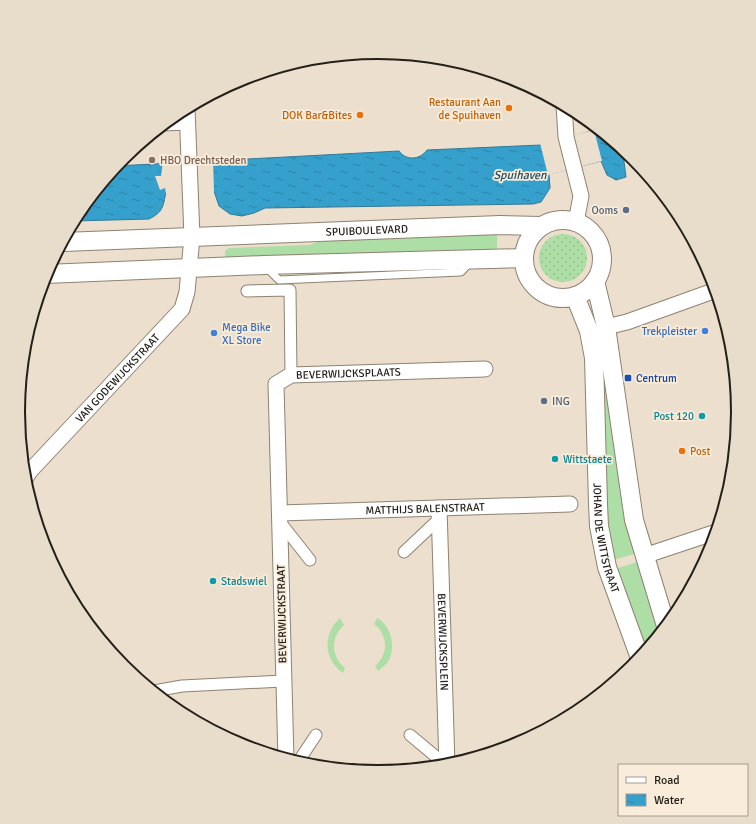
<svg xmlns="http://www.w3.org/2000/svg" width="756" height="824" viewBox="0 0 756 824" font-family="Signika,sans-serif">
  <defs>
    <pattern id="garden-dots" width="8" height="8" patternUnits="userSpaceOnUse"><rect width="8" height="8" fill="#addea5"/><path d="M2 2h.1M6 6h.1" fill="none" stroke="#95be8d" stroke-width="1.8" stroke-linecap="round"/></pattern>
    <pattern id="water-ripples" width="26" height="14" patternUnits="userSpaceOnUse"><rect width="26" height="14" fill="#36a0cd"/><path d="M2 4q2-2 4 0t4 0M15 11q2-2 4 0t4 0" fill="none" stroke="#2d82a6"/></pattern>
  </defs>
  <rect width="100%" height="100%" fill="#ecdfcd"/>
  <g fill="#addea5">
    <path d="M497,231v20l-272,8v-8l4,-3 80,-3 29,-9z"/>
    <path d="M607,378l23,160 4,16 -24,7 -5,-23 -4,-156z"/>
    <path d="M637,562l24,70 -19,23 -30,-85z"/>
    <path d="M340,618l4,7c-14,13 -13,31 1,43l-2,5c-20,-14 -20,-40 -3,-55z"/>
    <path d="M377,618c14,7 19,28 12,42 -3,5 -7,8 -11,11l-3,-5c14,-11 13,-32 -1,-42z"/>
  </g>
  <circle fill="url(#garden-dots)" cx="563" cy="258" r="24"/>
  <path fill="url(#water-ripples)" stroke="#317a97" d="M598,129l29,24 -4,1 3,23 -10,3 -9,-5 -6,-14 -52,13 1,14 -9,14 -8,2 -268,4 -11,5 -12,3 -12,-2 -11,-8 -5,-15 -48,1c-3,15 -3,20 -17,27l-75,2 5,-9 37,-46 283,-15c7,10 21,9 28,-1l114,-5z"/>
  <g fill="#ecdfcd">
    <path d="M594,130l8,31 -54,14 -8,-32z"/>
    <path d="M213,158l1,34 -48,2 -1,-6 -5,2 -5,-14h6l2,-15z"/>
  </g>
  <g fill="none" stroke-linecap="round" stroke-linejoin="round">
    <defs>
      <path id="service" d="M267,268l12,12 182,-8 10,-11"/>
      <g id="pedestrian">
        <path d="M163,125l25,-1"/>
        <path d="M247,291l43,-1 1,85"/>
        <path d="M280,522l30,38"/>
        <path d="M404,552l35,-33"/>
        <path d="M154,691l28,-5 101,-5"/>
        <path d="M410,735l36,30"/>
        <path d="M298,762l18,-27"/>
      </g>
      <g id="minor">
        <path d="M564,105l2,32 15,59 -5,26"/>
        <path d="M606,327l21,-5 89,-32"/>
        <path id="s1" d="M25,479l5,-8 152,-162 5,-17 5,-55 -5,-129"/>
        <path id="s2" d="M439,508l8,257"/>
        <path id="s3" d="M280,513l290,-9"/>
        <path d="M644,556l72,-24"/>
        <path id="s4" d="M286,759l-10,-375 15,-9 194,-6"/>
      </g>
      <g id="tertiary">
        <circle cx="563" cy="259" r="39"/>
        <path id="s5" d="M63,242l437,-17 41,1"/>
        <path d="M45,274l219,-9 260,-7"/>
        <path d="M595,281l11,46 28,193 32,106"/>
        <path id="s6" d="M575,296l14,35 5,27 4,146 1,22 8,41 33,91"/>
      </g>
    </defs>
    <use href="#service" stroke="#8e8272" stroke-width="9"/>
    <use href="#pedestrian" stroke="#8e8272" stroke-width="13"/>
    <use href="#minor" stroke="#8e8272" stroke-width="17"/>
    <use href="#tertiary" stroke="#8e8272" stroke-width="20"/>
    <use href="#service" stroke="#fff" stroke-width="7"/>
    <use href="#pedestrian" stroke="#fff" stroke-width="11"/>
    <use href="#minor" stroke="#fff" stroke-width="15"/>
    <use href="#tertiary" stroke="#fff" stroke-width="18"/>
  </g>
  <g fill="#e8710a" stroke="#f9ecda" stroke-width="1.5">
    <circle cx="509" cy="108" r="4"/>
    <circle cx="360" cy="115" r="4"/>
    <circle cx="682" cy="451" r="4"/>
  </g>
  <circle fill="#8d6e63" stroke="#f9ecda" stroke-width="1.5" cx="152" cy="160" r="4"/>
  <g fill="#5c6f8a" stroke="#f9ecda" stroke-width="1.5">
    <circle cx="626" cy="210" r="4"/>
    <circle cx="544" cy="401" r="4"/>
  </g>
  <g fill="#3f7fe0" stroke="#f9ecda" stroke-width="1.5">
    <circle cx="705" cy="331" r="4"/>
    <circle cx="214" cy="333" r="4"/>
  </g>
  <rect fill="#1a4fb4" stroke="#f9ecda" stroke-width="1.5" x="624" y="374" width="8" height="8" rx="2"/>
  <g fill="#0f9aa8" stroke="#f9ecda" stroke-width="1.5">
    <circle cx="702" cy="416" r="4"/>
    <circle cx="555" cy="459" r="4"/>
    <circle cx="213" cy="581" r="4"/>
  </g>
  <g text-anchor="middle" dominant-baseline="central" stroke-width="3.5" stroke-linejoin="round" paint-order="stroke">
    <g font-size="11" fill="#c56008" stroke="#f9ecda" text-anchor="end">
      <text x="501" y="102">Restaurant Aan<tspan x="501" dy="13">de Spuihaven</tspan></text>
      <text x="352" y="115">DOK Bar&amp;Bites</text>
      <text x="690" y="451" text-anchor="start">Post</text>
    </g>
    <g font-size="11" fill="#785e54" stroke="#f9ecda" text-anchor="start">
      <text x="160" y="160">HBO Drechtsteden</text>
    </g>
    <g font-size="11" fill="#4e5e75" stroke="#f9ecda" text-anchor="end">
      <text x="618" y="210">Ooms</text>
      <text x="552" y="401" text-anchor="start">ING</text>
    </g>
    <g font-size="11" fill="#242019" stroke="#f9ecda">
      <text stroke="none"><textPath href="#s5" startOffset="304">SPUIBOULEVARD</textPath></text>
      <text stroke="none"><textPath href="#s4" startOffset="450">BEVERWIJCKSPLAATS</textPath></text>
      <text stroke="none"><textPath href="#s1" startOffset="137">VAN GODEWIJCKSTRAAT</textPath></text>
      <text stroke="none"><textPath href="#s3" startOffset="145">MATTHIJS BALENSTRAAT</textPath></text>
      <text stroke="none"><textPath href="#s6" startOffset="246">JOHAN DE WITTSTRAAT</textPath></text>
      <text transform="translate(282 614) rotate(-91)">BEVERWIJCKSTRAAT</text>
      <text stroke="none"><textPath href="#s2" startOffset="134">BEVERWIJCKSPLEIN</textPath></text>
    </g>
    <g font-size="11" fill="#366cbe" stroke="#f9ecda" text-anchor="start">
      <text x="222" y="327">Mega Bike<tspan x="222" dy="13">XL Store</tspan></text>
      <text x="697" y="331" text-anchor="end">Trekpleister</text>
    </g>
    <g font-size="11" fill="#164399" stroke="#f9ecda" text-anchor="start">
      <text x="636" y="378">Centrum</text>
    </g>
    <g font-size="11" fill="#0d838f" stroke="#f9ecda" text-anchor="start">
      <text x="694" y="416" text-anchor="end">Post 120</text>
      <text x="563" y="459">Wittstaete</text>
      <text x="221" y="581">Stadswiel</text>
    </g>
    <g font-size="12" font-style="italic" fill="#244f63" stroke="#f9ecda">
      <text x="520" y="175">Spuihaven</text>
    </g>
  </g>
  <path d="M0 0H756V824H0ZM25 412a353 353 0 1 1 706 0a353 353 0 1 1-706 0Z" fill="#e8dccb" fill-rule="evenodd"/>
  <path fill="none" stroke="#242019" stroke-width="2" d="M25 412a353 353 0 1 1 706 0a353 353 0 1 1-706 0Z"/>
  <rect x="618" y="764" width="130" height="52" fill="#f9ecda" stroke="#a49a8d"/>
  <rect x="626" y="777" width="20" height="6" fill="#ffffff" stroke="#a49a8d"/>
  <text x="654" y="784" font-size="12" fill="#242019">Road</text>
  <rect x="626" y="794" width="20" height="12" fill="url(#water-ripples)" stroke="#a49a8d"/>
  <text x="654" y="804" font-size="12" fill="#242019">Water</text>
</svg>
